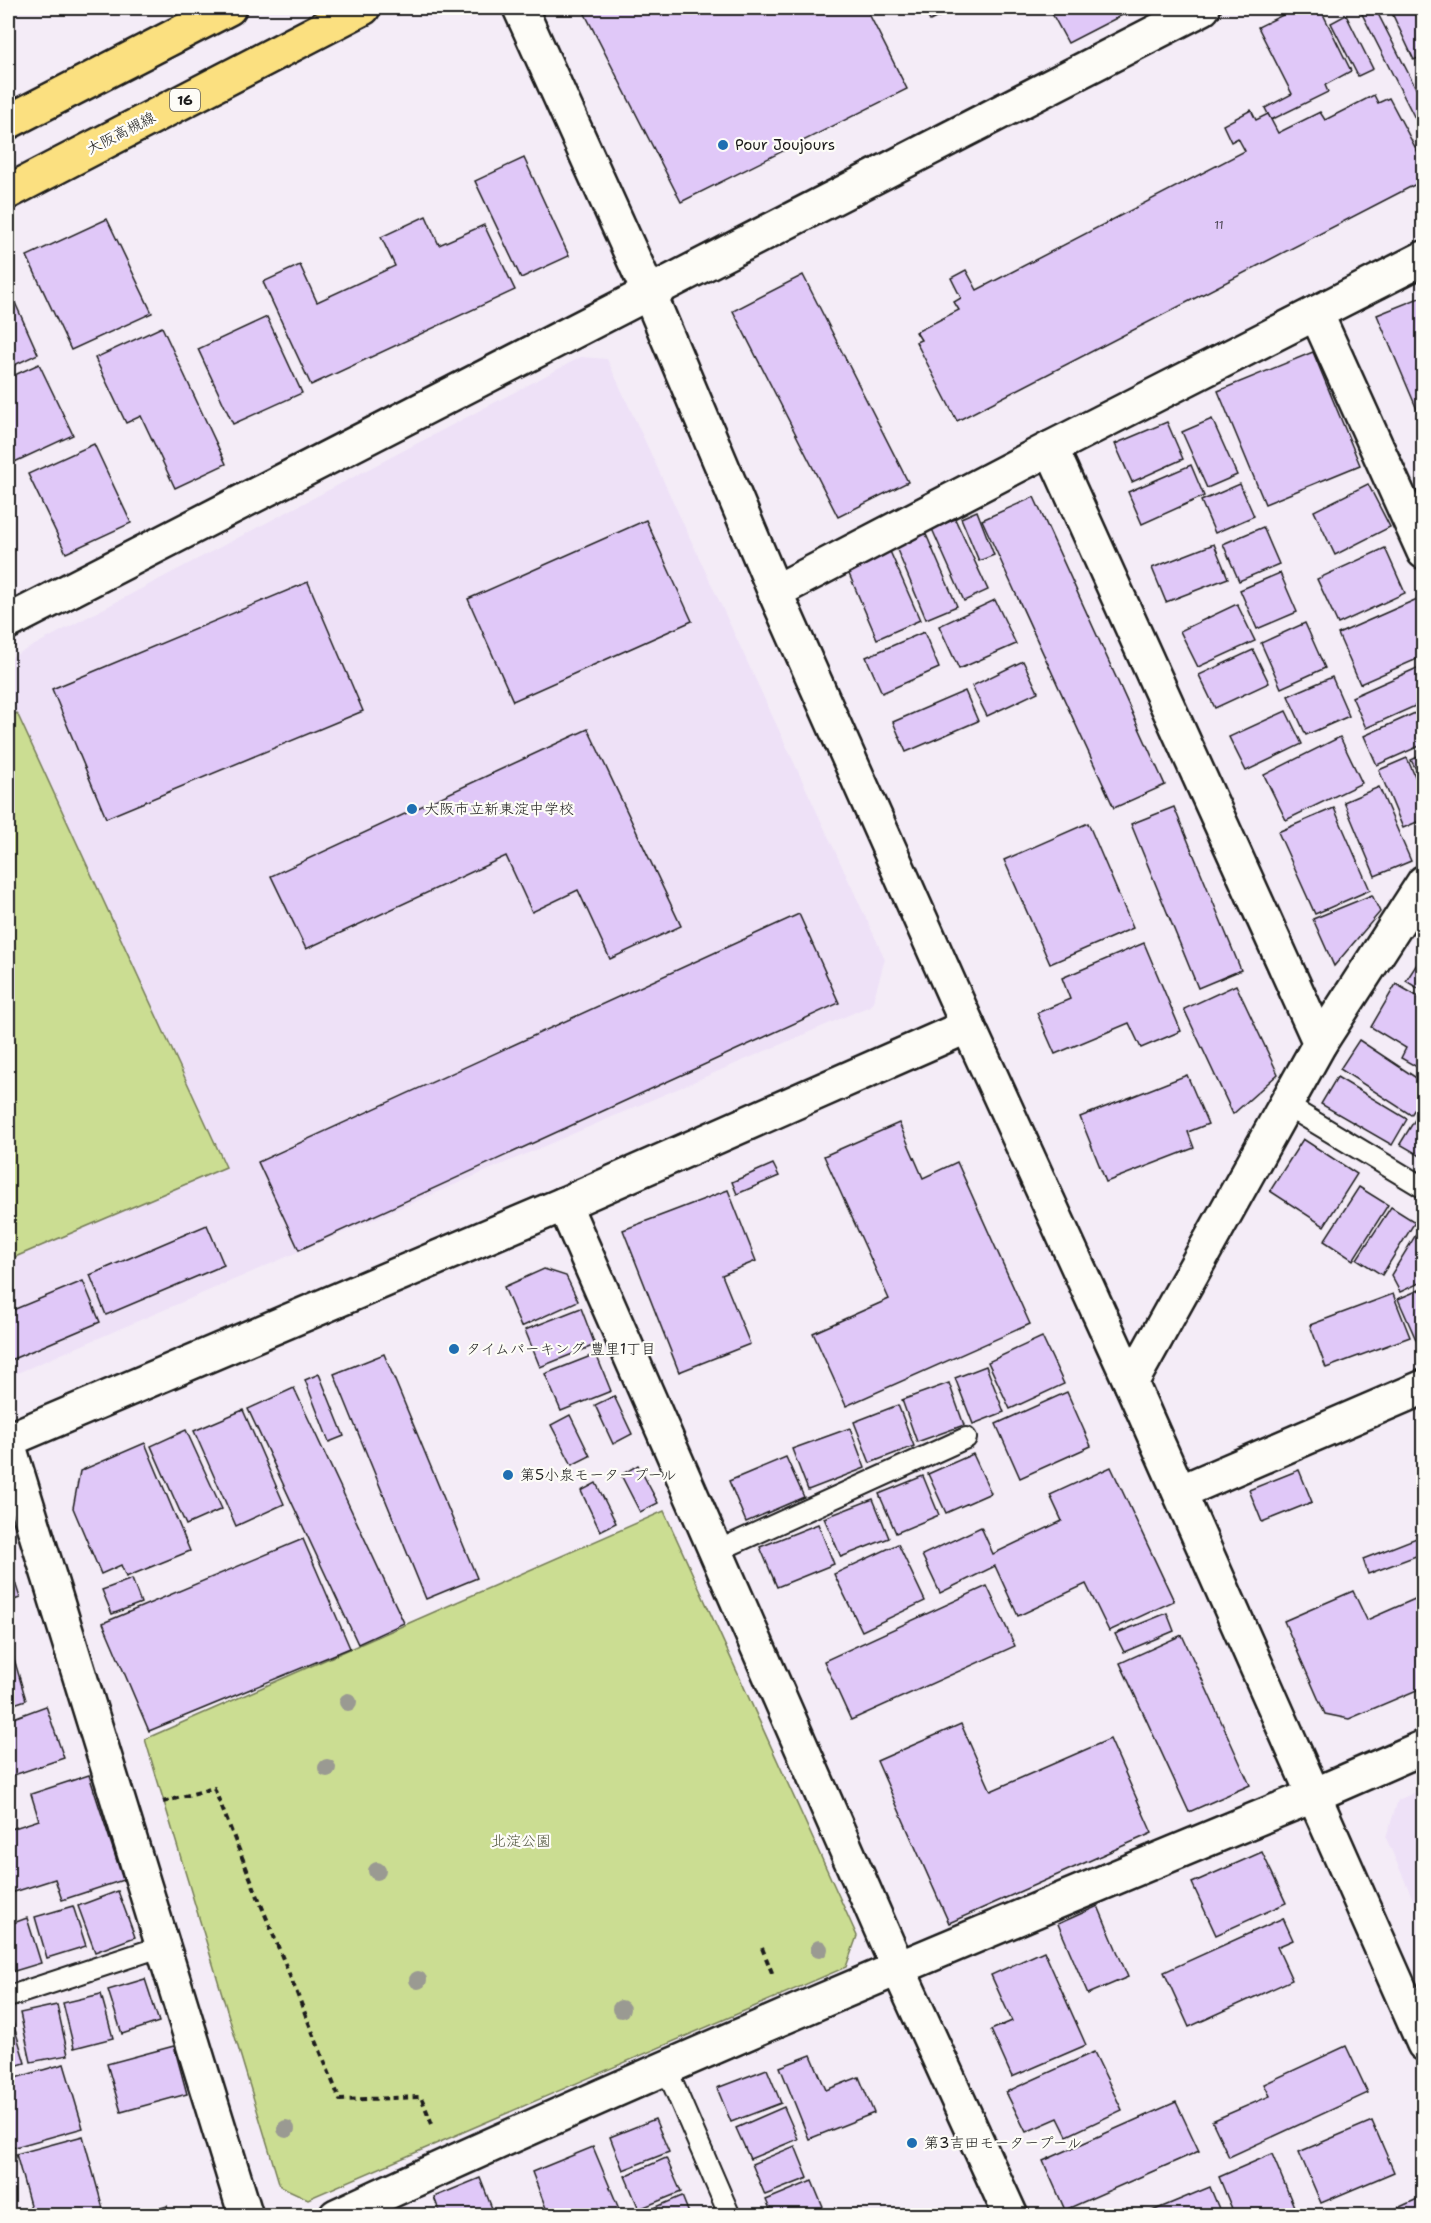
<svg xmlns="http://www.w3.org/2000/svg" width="1431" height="2223" viewBox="0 0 1431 2223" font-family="'Shantell Sans','Klee One',sans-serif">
  <rect width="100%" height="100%" fill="#f4ecf7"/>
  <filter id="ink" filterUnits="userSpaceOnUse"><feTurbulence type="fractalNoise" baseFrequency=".0167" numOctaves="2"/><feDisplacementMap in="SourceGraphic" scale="12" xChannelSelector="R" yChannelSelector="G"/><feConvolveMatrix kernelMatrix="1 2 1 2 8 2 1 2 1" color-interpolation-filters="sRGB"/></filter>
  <g filter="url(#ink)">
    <g fill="#eee1f7">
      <path d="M581,357l26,2 278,600 -13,46 -864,372v-718z"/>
      <path d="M1423,1789v133l-37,-84 12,-38z"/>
    </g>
    <g fill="#cbdd92" stroke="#747c57" stroke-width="1.5">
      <path d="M17,713l209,454 -218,93v-542z"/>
      <path d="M664,1511l193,425 -11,31 -538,232 -28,-13 -135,-447z"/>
    </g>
    <g fill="#e0c8f8" stroke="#1c1c1c" stroke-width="1.5">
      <path d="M582,8h284l41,81 -226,113z"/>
      <path d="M923,8h33l-26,13z"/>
      <path d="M1049,8h87l-68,35z"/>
      <path d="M1297,8h23l31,63 -26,14 3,7 -57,28 -6,-12 27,-14 -34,-67z"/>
      <path d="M1359,8h16l49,96v32z"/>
      <path d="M1397,8h27v47l-10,5 -23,-49z"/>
      <path d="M1346,15l27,54 -15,7 -27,-53z"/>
      <path d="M1374,95l4,8 11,-5 35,66v16l-467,241 -41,-79 5,-2 -5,-8 43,-22 -5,-8 7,-4 -10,-20 15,-8 11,20 268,-139 -7,-13 -7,4 -8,-17 28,-15 5,10 12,-6 10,19 42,-21 5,8z"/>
      <path d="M524,158l45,98 -48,22 -46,-97z"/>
      <path d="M426,216l13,29 45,-20 31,65 -204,95 -48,-103 37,-17 17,37 78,-36 -14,-29z"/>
      <path d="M107,219l45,94 -81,37 -44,-94z"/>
      <path d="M803,275l105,207 -70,35 -105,-206z"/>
      <path d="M8,287l30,67 -30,14z"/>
      <path d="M1424,296v130l-47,-111z"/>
      <path d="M267,317l35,76 -69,31 -35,-75z"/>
      <path d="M162,327l64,137 -51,24 -34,-72 -15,7 -31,-65z"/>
      <path d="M1313,352l47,113 -95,39 -47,-113z"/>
      <path d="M39,364l34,71 -65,30v-87z"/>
      <path d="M1212,419l25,56 -30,13 -25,-56z"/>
      <path d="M1167,422l16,37 -51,23 -17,-38z"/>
      <path d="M94,444l37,79 -65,30 -38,-79z"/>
      <path d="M1191,465l13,31 -62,28 -14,-32z"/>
      <path d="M1240,484l14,32 -39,17 -14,-32z"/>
      <path d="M1368,484l22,43 -55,28 -21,-44z"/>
      <path d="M1034,497l131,288 -51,23 -132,-288z"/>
      <path d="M977,511l17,44 -15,6 -18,-43z"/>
      <path d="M955,519l33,71 -24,11 -32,-72z"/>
      <path d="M646,520l46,101 -179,80 -45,-102z"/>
      <path d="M1263,527l16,37 -40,17 -16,-37z"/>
      <path d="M925,532l32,74 -31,13 -31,-74z"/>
      <path d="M1214,544l14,34 -62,24 -14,-34z"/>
      <path d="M1385,548l20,45 -67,31 -21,-45z"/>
      <path d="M889,549l31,71 -43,19 -31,-72z"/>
      <path d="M1280,573l17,39 -40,17 -17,-39z"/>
      <path d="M308,582l55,129 -257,107 -54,-129z"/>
      <path d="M1424,596v32l-6,3 6,13v12l-64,28 -22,-50z"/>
      <path d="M995,600l21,44 -57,25 -20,-43z"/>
      <path d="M1237,604l18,37 -57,26 -18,-36z"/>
      <path d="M1305,623l20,45 -44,20 -20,-45z"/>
      <path d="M924,632l15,36 -57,25 -16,-36z"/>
      <path d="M1253,650l16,33 -54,25 -16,-33z"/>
      <path d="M1023,661l15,31 -51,24 -15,-30z"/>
      <path d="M1424,665v37l-58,26 -14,-31z"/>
      <path d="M1332,677l17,39 -43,19 -18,-39z"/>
      <path d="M965,691l13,30 -72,31 -13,-30z"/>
      <path d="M1424,709v35l-47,21 -13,-29z"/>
      <path d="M1286,711l16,33 -56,27 -17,-34z"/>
      <path d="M588,729l93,197 -71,33 -32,-69 -46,22 -26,-56 -200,93 -35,-73z"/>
      <path d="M1340,737l22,46 -76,37 -22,-45z"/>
      <path d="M1424,754v30l-13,-24z"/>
      <path d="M1407,758l17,39v22l-21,9 -24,-58z"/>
      <path d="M1379,787l32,74 -36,15 -31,-74z"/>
      <path d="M1174,807l67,163 -43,18 -67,-164z"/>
      <path d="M1334,808l36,82 -55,24 -37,-82z"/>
      <path d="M1088,823l45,105 -83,36 -46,-104z"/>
      <path d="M1372,895l8,17 -46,54 -21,-47z"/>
      <path d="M799,914l40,89 -540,247 -41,-88z"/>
      <path d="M1144,943l37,88 -40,17 -12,-25 -74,31 -18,-41 33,-14 -8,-21z"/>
      <path d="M1424,953v39l-18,-11z"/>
      <path d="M1396,984l28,16v71l-23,-13 5,-10 -35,-21z"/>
      <path d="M1236,985l42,89 -45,40 -49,-105z"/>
      <path d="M1359,1040l65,43v12l-13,20 -71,-46z"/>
      <path d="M1187,1075l21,49 -20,8 6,16 -88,34 -26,-65z"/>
      <path d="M1337,1077l70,42 -15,26 -71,-41z"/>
      <path d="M1424,1105v53l-24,-14z"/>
      <path d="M899,1123l24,55 34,-16 73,162 -184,82 -33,-73 76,-34 -65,-143z"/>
      <path d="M1303,1139l54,35 -33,52 -54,-35z"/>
      <path d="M773,1164l6,12 -42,18 -5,-12z"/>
      <path d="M1359,1187l29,18 -35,55 -29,-19z"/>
      <path d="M728,1190l28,71 -34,14 28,69 -71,28 -56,-142z"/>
      <path d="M1391,1207l24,15 -33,53 -25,-16z"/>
      <path d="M207,1225l17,40 -118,50 -16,-40z"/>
      <path d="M1424,1226v55l-24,11 -9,-17 29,-47z"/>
      <path d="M544,1269l22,7 12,25 -57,26 -17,-40z"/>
      <path d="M83,1281l17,41 -92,39v-49z"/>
      <path d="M1424,1288v54l-6,2 -20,-45z"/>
      <path d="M1393,1294l17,43 -84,31 -16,-43z"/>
      <path d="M581,1308l14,37 -55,22 -15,-37z"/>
      <path d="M1042,1337l22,47 -54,25 -22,-47z"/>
      <path d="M384,1354l93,224 -51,21 -92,-225z"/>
      <path d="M596,1354l15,37 -50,20 -16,-37z"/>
      <path d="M986,1366l18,46 -31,12 -18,-46z"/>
      <path d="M319,1374l25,62 -15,6 -24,-62z"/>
      <path d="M949,1383l15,42 -47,17 -15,-42z"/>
      <path d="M294,1388l110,235 -46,21 -110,-235z"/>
      <path d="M1067,1392l24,54 -71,32 -24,-54z"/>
      <path d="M614,1396l18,38 -19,10 -18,-39z"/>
      <path d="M898,1405l16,41 -44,17 -16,-41z"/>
      <path d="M243,1410l41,94 -48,22 -42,-95z"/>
      <path d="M570,1415l20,41 -18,9 -21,-40z"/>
      <path d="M850,1428l15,40 -57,22 -16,-41z"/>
      <path d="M186,1430l36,79 -36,16 -35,-79z"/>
      <path d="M145,1443l45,108 -64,26 -5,-12 -20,9 -28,-66 7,-37z"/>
      <path d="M973,1454l18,39 -45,20 -18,-39z"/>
      <path d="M786,1457l18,40 -58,25 -17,-41z"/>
      <path d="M638,1465l20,38 -18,9 -19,-37z"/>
      <path d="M1111,1467l63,134 -65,30 -23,-47 -68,32 -23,-50 -55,27 -18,-38 59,-28 12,27 69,-33 -12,-26z"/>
      <path d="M1299,1470l13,32 -50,20 -13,-32z"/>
      <path d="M923,1476l16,39 -43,18 -17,-39z"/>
      <path d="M596,1483l20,40 -16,8 -19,-40z"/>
      <path d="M873,1499l16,39 -48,19 -17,-39z"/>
      <path d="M818,1524l16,40 -57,23 -17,-40z"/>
      <path d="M1424,1535v18l-56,21 -5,-15z"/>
      <path d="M303,1539l47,109 -201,83 -46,-108z"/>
      <path d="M898,1544l27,57 -63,30 -28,-57z"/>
      <path d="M8,1560l12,38 -12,4z"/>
      <path d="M132,1579l9,24 -29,11 -10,-24z"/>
      <path d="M987,1586l28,60 -164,74 -27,-59z"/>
      <path d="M1353,1591l14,29 57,-25v92l-75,32 -24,-5 -41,-93z"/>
      <path d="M1167,1613l7,18 -50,21 -9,-18z"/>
      <path d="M1182,1635l68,150 -61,27 -69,-149z"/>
      <path d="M8,1638l18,62 -18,6z"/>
      <path d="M46,1706l18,52 -56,19v-57z"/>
      <path d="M961,1724l30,67 119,-52 42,94 -203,90 -72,-162z"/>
      <path d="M89,1775l34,105 -61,20 -7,-21 -47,15v-64l31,-10 -8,-26z"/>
      <path d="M1262,1852l24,51 -70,32 -24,-52z"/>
      <path d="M118,1891l17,46 -40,15 -17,-46z"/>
      <path d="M73,1906l13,40 -39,12 -12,-41z"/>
      <path d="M1098,1906l30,71 -40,17 -30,-70z"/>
      <path d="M27,1918l14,45 -33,10v-48z"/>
      <path d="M1283,1918l10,22 -16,7 15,33 -103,47 -25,-55z"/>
      <path d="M1044,1951l42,94 -74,32 -21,-47 21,-9 -21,-46z"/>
      <path d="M145,1979l14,43 -37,12 -14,-44z"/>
      <path d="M101,1994l12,44 -39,10 -11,-45z"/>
      <path d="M57,2005l11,50 -37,7 -11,-49z"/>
      <path d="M11,2016l14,47 -17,5v-51z"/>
      <path d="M174,2046l13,48 -66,18 -14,-48z"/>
      <path d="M1346,2046l22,47 -139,64 -17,-36 58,-25 -6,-12z"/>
      <path d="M1094,2052l28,58 -55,26 -9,-18 -32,14 -20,-40z"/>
      <path d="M811,2055l15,35 33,-13 15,36 -65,26 -29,-72z"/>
      <path d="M64,2064l19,64 -75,21v-69z"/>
      <path d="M767,2069l14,34 -50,19 -14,-34z"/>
      <path d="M1176,2102l23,49 -134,59 -22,-49z"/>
      <path d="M784,2107l14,32 -48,20 -14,-31z"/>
      <path d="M655,2119l14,33 -46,18 -13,-33z"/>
      <path d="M1372,2121l22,51 -73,31 -22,-51z"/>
      <path d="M83,2136l22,80h-72l-17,-62z"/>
      <path d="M795,2146l13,32 -43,17 -13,-31z"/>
      <path d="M593,2147l29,69h-73l-17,-44z"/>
      <path d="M1272,2154l26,62h-63l-16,-39z"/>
      <path d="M666,2158l15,34 -42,17 -14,-33z"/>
      <path d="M480,2178l15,38h-54l-7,-19z"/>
      <path d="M812,2181l12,29 -12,6h-39l-7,-16z"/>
      <path d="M1210,2187l12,29h-70l-2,-4z"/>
      <path d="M682,2196l8,20h-50v-2z"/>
      <path d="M1424,2196v20h-31l-2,-5z"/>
      <path d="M167,2206l3,10h-33z"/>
    </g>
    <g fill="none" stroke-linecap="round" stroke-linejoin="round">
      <defs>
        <g id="lane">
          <path d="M1286,1105l138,83"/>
          <path d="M717,1551l249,-113"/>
          <path d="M8,1997l155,-51"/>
          <path d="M666,2068l64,148"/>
        </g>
        <g id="street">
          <path d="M1316,313l108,239"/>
          <path d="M1051,448l269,595"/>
          <path d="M775,592l276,-144 373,-190"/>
          <path d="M8,622l1195,-614"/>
          <path d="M564,1204l334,764 113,248"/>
          <path d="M1131,1383l189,-340 104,-161"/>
          <path d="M8,1443l238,773"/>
          <path d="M1180,1492l244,-105"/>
          <path d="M336,2216c321,-149 649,-285 976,-420"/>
        </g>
        <g id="secondary">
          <path d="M520,8l129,285 126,299 193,434 163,357 293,661"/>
          <path d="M8,1440l556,-236 404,-178"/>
          <path d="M1312,1796l112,-49"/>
        </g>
        <g id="primary">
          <path d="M8,122l221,-114"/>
          <path d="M8,192l355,-184"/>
        </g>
      </defs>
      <use href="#lane" stroke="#1c1c1c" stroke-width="24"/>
      <use href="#street" stroke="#1c1c1c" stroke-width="38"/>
      <use href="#secondary" stroke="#1c1c1c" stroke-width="38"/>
      <use href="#primary" stroke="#1c1c1c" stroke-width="38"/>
      <g stroke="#1c1c1c" stroke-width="4" stroke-dasharray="6 4.5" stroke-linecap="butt">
        <path d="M163,1802l51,-14 126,312 81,-3 11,27"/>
        <path d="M762,1948l11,27"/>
      </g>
      <use href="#lane" stroke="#fdfcf7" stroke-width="20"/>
      <use href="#street" stroke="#fdfcf7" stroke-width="33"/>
      <use href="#secondary" stroke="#fdfcf7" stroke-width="33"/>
      <use href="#primary" stroke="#fbe080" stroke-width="33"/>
    </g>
    <g fill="#9a9a92">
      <circle cx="348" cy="1702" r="9"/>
      <circle cx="327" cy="1768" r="9"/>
      <circle cx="377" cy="1871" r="9"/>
      <circle cx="819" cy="1949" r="9"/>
      <circle cx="418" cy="1980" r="9"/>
      <circle cx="621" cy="2009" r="9"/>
      <circle cx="286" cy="2129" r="9"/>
    </g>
  </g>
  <g fill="#1f6fb2" stroke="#fdfcf7" stroke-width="2">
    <circle cx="723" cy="145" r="6"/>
    <circle cx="412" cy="809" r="6"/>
    <circle cx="454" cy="1349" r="6"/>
    <circle cx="508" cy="1475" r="6"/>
    <circle cx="912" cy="2143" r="6"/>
  </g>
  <g text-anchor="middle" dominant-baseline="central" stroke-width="4.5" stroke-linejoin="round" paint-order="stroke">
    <g font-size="12" fill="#4d4753">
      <text x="1219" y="225">11</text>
    </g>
    <rect fill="#fdfcf7" stroke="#605f5e" stroke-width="1.5" x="170" y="89" width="30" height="22" rx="4.5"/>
    <g font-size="14" font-weight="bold" fill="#1c1c1c">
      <text x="185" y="100">16</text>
    </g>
    <g font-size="15" fill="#1c1c1c" stroke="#fdfcf7">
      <text transform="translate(121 133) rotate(-27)">大阪高槻線</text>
    </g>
    <g font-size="15" fill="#1c1c1c" stroke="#fdfcf7" text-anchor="start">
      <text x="735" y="145">Pour Joujours</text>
      <text x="424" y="809">大阪市立新東淀中学校</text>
      <text x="466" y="1349">タイムパーキング 豊里1丁目</text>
      <text x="520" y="1475">第5小泉モータープール</text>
      <text x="924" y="2143">第3吉田モータープール</text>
    </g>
    <g font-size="15" fill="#51563f" stroke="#fdfcf7">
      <text x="521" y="1841">北淀公園</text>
    </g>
  </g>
  <rect width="1431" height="2223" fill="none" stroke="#fdfcf7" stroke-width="30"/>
  <rect x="15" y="15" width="1401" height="2193" fill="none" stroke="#1c1c1c" stroke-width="2" filter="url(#ink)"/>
</svg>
